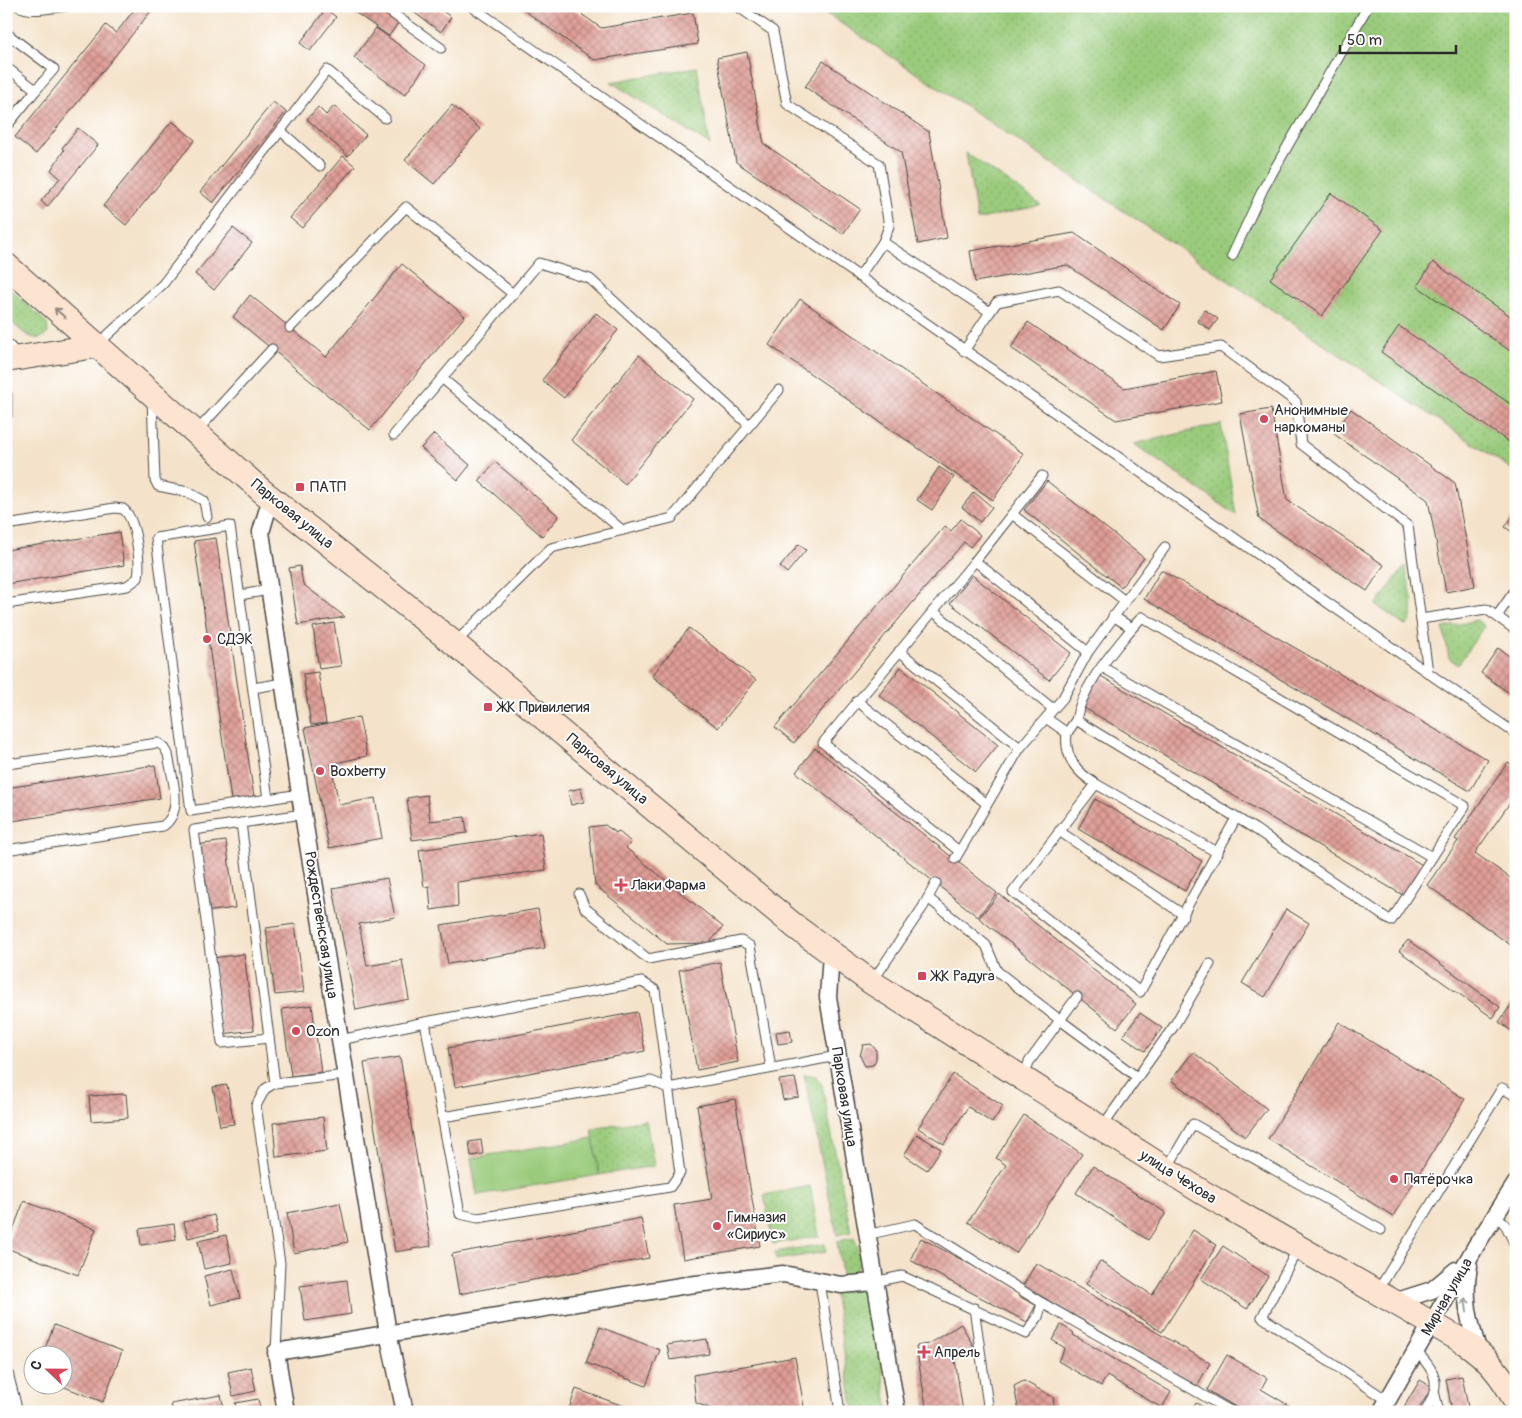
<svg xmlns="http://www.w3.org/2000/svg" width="1522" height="1418" viewBox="0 0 1522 1418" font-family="Pangolin,sans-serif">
  <defs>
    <pattern id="green-dots" width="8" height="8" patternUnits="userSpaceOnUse" patternTransform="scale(1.25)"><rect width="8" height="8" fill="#9acb7b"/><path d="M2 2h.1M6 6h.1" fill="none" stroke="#85ae6a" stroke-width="1.8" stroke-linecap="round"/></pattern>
    <pattern id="building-cross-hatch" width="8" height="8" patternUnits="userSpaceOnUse" patternTransform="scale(1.25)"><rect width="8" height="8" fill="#df9e96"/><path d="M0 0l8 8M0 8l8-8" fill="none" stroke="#b5817b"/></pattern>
  </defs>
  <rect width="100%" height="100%" fill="#fff"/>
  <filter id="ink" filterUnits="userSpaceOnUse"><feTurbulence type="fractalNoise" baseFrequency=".02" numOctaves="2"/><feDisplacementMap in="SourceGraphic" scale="10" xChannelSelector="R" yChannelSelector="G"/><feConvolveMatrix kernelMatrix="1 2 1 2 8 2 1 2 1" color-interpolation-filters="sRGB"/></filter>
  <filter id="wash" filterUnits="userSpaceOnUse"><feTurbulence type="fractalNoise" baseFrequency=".0096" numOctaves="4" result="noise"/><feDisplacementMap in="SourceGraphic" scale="20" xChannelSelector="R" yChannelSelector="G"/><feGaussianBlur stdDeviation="1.12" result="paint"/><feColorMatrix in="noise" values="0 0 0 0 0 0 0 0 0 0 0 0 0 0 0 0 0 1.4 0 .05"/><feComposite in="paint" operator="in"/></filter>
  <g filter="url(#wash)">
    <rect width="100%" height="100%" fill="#f4e3ca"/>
    <g fill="url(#green-dots)" stroke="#627b53">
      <path d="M815,6h690l11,5v461z"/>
      <path d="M697,67l13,78 -99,-63z"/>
      <path d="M966,153l75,52 -64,15z"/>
      <path d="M6,285l41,38 1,10c-14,15 -30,-6 -42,-16z"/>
      <path d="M1221,424l15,91 -102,-71z"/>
      <path d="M1405,566c3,17 14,46 2,59l-5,-1 -26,-19z"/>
      <path d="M1477,620l7,6 -26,39 -9,-7 -6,-30z"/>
      <path d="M804,1074l12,2 6,9 29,147 -14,3z"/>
      <path d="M646,1120l8,46 -55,9 -7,-46z"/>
      <path d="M810,1186l9,50 -46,8 -9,-49z"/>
      <path d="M854,1238c9,19 7,33 -11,43l-6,-40z"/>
      <path d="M825,1244l1,8 -50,8 -1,-8z"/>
      <path d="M869,1288l20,124h-35l-20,-120z"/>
    </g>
    <path fill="#9acb7b" stroke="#627b53" d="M593,1138l6,37 -122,20 -6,-37z"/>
    <g id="blocks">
      <g fill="url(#building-cross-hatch)">
        <path d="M137,6h18l-119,148 -21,-17 91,-112 10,8z"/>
        <path d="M346,6h31l22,16 -10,14z"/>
        <path d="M405,6h30l16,11 -10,15z"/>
        <path d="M518,6h52l31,22 92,-15 5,31 -104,16z"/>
        <path d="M326,9l10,8 -26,34 -10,-8z"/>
        <path d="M376,28l50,37 -21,30 -51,-37z"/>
        <path d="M747,52l17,92 96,65 -17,25 -107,-72 -19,-104z"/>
        <path d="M823,61l106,71 18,106 -29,6 -17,-92 -96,-65z"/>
        <path d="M273,102l13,10 -73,91 -13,-11z"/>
        <path d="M452,105l28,24 -46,55 -29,-24z"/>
        <path d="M334,106l32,29 -18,21 -41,-37 11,-12 8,8z"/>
        <path d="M172,121l23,19 -69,85 -23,-19z"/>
        <path d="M78,128l20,17 -51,62 -6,-6 19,-23 -9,-8 13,-20 -2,-2z"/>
        <path d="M343,156l12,10 -53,62 -12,-10z"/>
        <path d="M1331,193l52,37 -61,86 -52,-37z"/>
        <path d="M233,228l19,15 -38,47 -19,-16z"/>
        <path d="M1074,233l106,72 -16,25 -97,-65 -92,17 -5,-31z"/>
        <path d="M1433,262l83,58v35l-99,-69z"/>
        <path d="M402,264l63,52 -95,114 -137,-113 17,-22 76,62z"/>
        <path d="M800,299l224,155 -31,46 -224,-155z"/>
        <path d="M1205,310l13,9 -8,11 -13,-9z"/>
        <path d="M596,313l22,17 -54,68 -22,-18z"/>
        <path d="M1028,322l96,66 92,-17 6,30 -106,19 -105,-72z"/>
        <path d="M1399,326l117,82v39l-135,-95z"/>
        <path d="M639,355l54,44 -68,85 -54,-44z"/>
        <rect x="6" y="393" width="6" height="24"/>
        <path d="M1271,409l16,91 97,65 -17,26 -108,-72 -19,-105z"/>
        <path d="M1351,409l104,74 20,103 -29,6 -18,-92 -94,-66z"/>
        <path d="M434,434l36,31 -12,15 -37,-32z"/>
        <path d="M495,462l64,54 -17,20 -63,-55z"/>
        <path d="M939,467l15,10 -22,33 -15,-10z"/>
        <path d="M1047,481l97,77 -23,29 -97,-77z"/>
        <path d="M974,492l18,15 -12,15 -18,-15z"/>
        <path d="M1513,516l3,2v17l-11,-8z"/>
        <path d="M961,519l19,16 -10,12 -6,-5 -170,201 -19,-16 170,-201 6,5z"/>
        <path d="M119,532l5,33 -118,19v-34z"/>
        <path d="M216,538l38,259 -23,3 -37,-259z"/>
        <path d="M799,544l7,6 -19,23 -7,-6z"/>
        <path d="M300,566l3,18 42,33 -47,8 -9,-57z"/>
        <path d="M1161,570l327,190 -18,31 -326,-192z"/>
        <path d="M972,575l99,78 -22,27 -99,-77z"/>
        <path d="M334,623l7,43 -22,3 -6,-42z"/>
        <path d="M689,628l67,52 -38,48 -66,-52z"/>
        <path d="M1498,648l18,13v37l-35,-25z"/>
        <path d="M901,667l97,78 -22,27 -97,-77z"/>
        <path d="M318,672l8,51 -15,2 -8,-51z"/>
        <path d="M1099,675l325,191 -18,31 -325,-191z"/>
        <path d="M359,717l8,39 -36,8 8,41 36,-7 7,40 -53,10 -24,-120z"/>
        <path d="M815,748l182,145 -19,24 -182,-145z"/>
        <path d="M1508,762l8,5v27l-41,59 41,29v67l-89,-64 31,-44 -3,-2z"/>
        <path d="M155,765l5,33 -154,24v-34z"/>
        <path d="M581,788l3,14 -13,3 -3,-14z"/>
        <path d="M427,795l3,26 35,-4 2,16 -55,7 -5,-42z"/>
        <path d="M1095,799l107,62 -17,30 -107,-62z"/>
        <path d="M605,825l11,8 2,-2 13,11 -5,6 97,79 -14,16 -42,1 -72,-59 -6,-58z"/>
        <path d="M541,833l5,37 -89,12 1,24 -27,4 -2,-24 -5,1 -5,-37z"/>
        <path d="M226,841l9,67 -30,4 -9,-67z"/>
        <path d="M387,878l8,39 -36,7 8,42 35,-6 7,39 -53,11 -23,-122z"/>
        <path d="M999,894l137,110 -19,24 -138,-110z"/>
        <path d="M538,909l7,39 -97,16 -7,-39z"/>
        <path d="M1286,909l23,14 -44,74 -23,-14z"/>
        <path d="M295,924l9,68 -29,3 -9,-67z"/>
        <path d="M1408,940l92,67 -7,11 -94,-67z"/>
        <path d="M244,954l10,76 -32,4 -10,-76z"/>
        <path d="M720,962l18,100 -41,8 -18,-100z"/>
        <path d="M1516,998v36l-17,-12z"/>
        <path d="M312,1005l9,67 -30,4 -9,-67z"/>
        <path d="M637,1012l8,39 -190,36 -7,-39z"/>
        <path d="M1140,1013l22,15 -17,23 -22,-15z"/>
        <path d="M1339,1022l126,77 -72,117 -125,-77z"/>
        <path d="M790,1030l2,12 -14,2 -2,-12z"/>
        <path d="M871,1044l5,6v9l-3,6 -8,1 -5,-10 3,-11z"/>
        <path d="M1193,1052l74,57 -22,28 -74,-57z"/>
        <path d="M400,1057l31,189 -36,6 -31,-189z"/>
        <path d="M953,1074l50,32 -11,17 -24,-16 -24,37 -26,-16z"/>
        <path d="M795,1078l4,19 -16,3 -4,-20z"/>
        <path d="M227,1085l7,39 -14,2 -7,-39z"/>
        <path d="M126,1094l2,24 -37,3 -2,-25z"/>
        <path d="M735,1099l25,147 -77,13 -9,-54 38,-6 -15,-93z"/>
        <path d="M1024,1115l58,39 -66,99 -48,-31 38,-57 -10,-7z"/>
        <path d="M323,1117l4,34 -51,6 -3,-34z"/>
        <path d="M917,1134l24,15 -14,21 -23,-15z"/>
        <path d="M481,1140l2,14 -12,2 -2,-14z"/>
        <path d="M1093,1166l73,47 -18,27 -72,-47z"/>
        <path d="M24,1201l72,28 -18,46 -72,-27z"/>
        <path d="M340,1203l8,39 -54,11 -7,-40z"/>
        <path d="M214,1215l4,16 -30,7 -4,-16z"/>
        <path d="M641,1218l8,40 -190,36 -7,-40z"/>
        <path d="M174,1224l2,16 -35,5 -2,-16z"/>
        <path d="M1193,1230l24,15 -55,87 -76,-48 14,-23 52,34z"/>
        <path d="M226,1235l6,28 -28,6 -6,-28z"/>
        <path d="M921,1238l99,53 -2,5 18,9 -9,17 -117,-62z"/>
        <path d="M1223,1246l45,30 -21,33 -46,-30z"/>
        <path d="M1036,1263l174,100 -13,23 -174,-100z"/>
        <path d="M233,1269l7,29 -29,7 -7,-29z"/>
        <path d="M347,1280l4,34 -46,7 -5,-35z"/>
        <path d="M961,1324l14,25 -20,11 8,52h-36l-11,-66 12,-2z"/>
        <path d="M54,1325l68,26 -19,51 -41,-16v-30h-20z"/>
        <path d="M1061,1325l13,8 -1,2 98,57 -9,16 -55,-32 -6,10 -43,-25 7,-13 -13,-8z"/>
        <path d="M600,1327l60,23 -14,36 -60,-23z"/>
        <path d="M707,1339l2,15 -39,6 -3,-15z"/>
        <path d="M1227,1355l40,23 -6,11 39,23h-56l-37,-22z"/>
        <path d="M795,1357l10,55h-86l-23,-9 -3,-28z"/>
        <path d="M251,1367l5,24 -23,5 -5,-24z"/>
        <path d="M1462,1376l7,36h-17l-6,-33z"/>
        <path d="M1420,1380l12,7 -15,25h-16z"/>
        <path d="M1024,1381l29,16 2,15h-36l-5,-26z"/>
        <path d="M576,1389l62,22v1h-70z"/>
        <path d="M221,1395l4,17h-52l-2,-8z"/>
        <path d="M258,1399l3,13h-24l-2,-9z"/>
        <path d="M1196,1403l17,9h-22z"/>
      </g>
    </g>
  </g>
  <g filter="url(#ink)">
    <use href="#blocks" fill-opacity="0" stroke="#494743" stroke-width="1"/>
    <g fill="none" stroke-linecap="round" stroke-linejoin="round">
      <defs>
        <g id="service">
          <path d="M18,6c13,7 34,2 49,0"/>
          <path d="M382,6l59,42"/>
          <path d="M471,6l1045,728"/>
          <path d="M737,6l36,25 14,73 92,60 10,62 -6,16 107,70 7,-10 62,-12 100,66 62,-9 75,55 5,42 107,82 20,146"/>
          <path d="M6,33l48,36 -18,21 -30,-23"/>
          <path d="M6,127l30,-37"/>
          <path d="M281,131l39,35"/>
          <path d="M1232,256l31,-67 105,-183"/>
          <path d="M859,277l24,-35"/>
          <path d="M290,328l116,-121 107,87"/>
          <path d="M6,342l12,13"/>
          <path d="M97,345l66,-61 164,-214 58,48"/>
          <path d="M964,351l26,-39"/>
          <path d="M443,379l179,151"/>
          <path d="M152,398l3,82 3,6 30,6 16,9 3,16"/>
          <path d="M196,432l76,-83"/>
          <path d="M394,435l145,-172 51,16 159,146"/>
          <path d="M1012,514l113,87"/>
          <path d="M6,525l109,-17 8,1c13,9 18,54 15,69l-11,8 -121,18"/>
          <path d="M975,561l113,91"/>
          <path d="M240,595l29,-5"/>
          <path d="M933,611l120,98"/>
          <path d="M1497,616l19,-27"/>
          <path d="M1421,619l65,-10 30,21"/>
          <path d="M455,643l96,-95 121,-30 107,-128"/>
          <path d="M899,651l121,97 -65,111"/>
          <path d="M1102,667l330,190"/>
          <path d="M253,688l30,-5"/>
          <path d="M857,701l130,103"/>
          <path d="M1046,718l21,15 9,-13 179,109 136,92 74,-115 -323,-189 -10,11 -19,-12"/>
          <path d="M1076,720c6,-34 35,-66 56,-92"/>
          <path d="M1067,733c-3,24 9,39 29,51l122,69"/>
          <path d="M1020,748l43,-50 25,-46 77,-105"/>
          <path d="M6,760l9,3 143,-20 6,4 4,7c3,22 17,57 -5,72l-157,24"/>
          <path d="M1096,784l-83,108 127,100 96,-174"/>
          <path d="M268,799l-38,-273 -74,12 35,273 109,-17"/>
          <path d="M241,823l34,260"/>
          <path d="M1059,831l125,84"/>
          <path d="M959,851l-136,-108 152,-182 67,-85"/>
          <path d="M579,894l6,14 63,51 93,-18 9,5 21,122"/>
          <path d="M928,898l58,47 11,26 63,49 77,57"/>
          <path d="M872,982l51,-75 13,-24"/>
          <path d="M269,1038l-47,5 -28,-213 109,-16"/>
          <path d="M340,1040l85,-18 217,-40 13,8 25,183 -10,14 -192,31 -18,-4 -35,-192"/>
          <path d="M1024,1077l5,-15 48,-65"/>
          <path d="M443,1117l208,-36 17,7 169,-32"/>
          <path d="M1102,1127l72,-101 36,-62"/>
          <path d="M1166,1170l27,-46 188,106"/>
          <path d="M1495,1213l11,13 10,21"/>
          <path d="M866,1235l49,-11 127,79"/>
          <path d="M1298,1248l-36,69 125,83"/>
          <path d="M820,1282l20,130"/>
          <path d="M874,1282l28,-6 124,58 12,-17 4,-14 190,109"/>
          <path d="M1377,1292l125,-204 14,8"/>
          <path d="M974,1308l15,104"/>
          <path d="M1416,1351c21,22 26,33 9,61"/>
          <path d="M276,1352l4,-89 -24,-157 9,-17 10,-6 71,-8"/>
          <path d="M6,1365l12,47"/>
          <path d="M1435,1395l4,17"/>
        </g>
        <g id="minor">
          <path d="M271,498l-10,34 42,282 85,519 17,79"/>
          <path d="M831,954l-3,43 69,415"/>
          <path d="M1469,1266c-6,31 0,56 10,86"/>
          <path d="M1394,1302l38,-12 24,-20"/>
          <path d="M286,1412l-10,-60 411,-67 96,-11 58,11 33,-3"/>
          <path d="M1381,1412l96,-168 39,-61"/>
        </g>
        <g id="secondary">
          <path d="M6,265l256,226 193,153 342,284 74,54 331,210 262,150c23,15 40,35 52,61"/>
          <path d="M6,360l90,-14"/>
        </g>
      </defs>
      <use href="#service" stroke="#494743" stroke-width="11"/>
      <use href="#minor" stroke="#494743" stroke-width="19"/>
      <use href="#secondary" stroke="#494743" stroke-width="26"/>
      <use href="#service" stroke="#fff" stroke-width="9"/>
      <use href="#minor" stroke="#fff" stroke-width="16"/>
      <use href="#secondary" stroke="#fde4d1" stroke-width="24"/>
    </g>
    <defs><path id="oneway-shaft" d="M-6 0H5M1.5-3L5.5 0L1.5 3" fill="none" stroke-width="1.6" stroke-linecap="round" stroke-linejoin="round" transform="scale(1.25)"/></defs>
    <use stroke="#94887e" href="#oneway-shaft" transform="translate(60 313) rotate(-138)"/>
    <use stroke="#a0a0a0" href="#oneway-shaft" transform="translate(1466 1305) rotate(-98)"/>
  </g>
  <g fill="#d1495b" stroke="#fff" stroke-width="2">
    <circle cx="1264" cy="419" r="5"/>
    <rect x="295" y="482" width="10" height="10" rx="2.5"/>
    <circle cx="207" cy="639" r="5"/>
    <rect x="483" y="702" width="10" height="10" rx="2.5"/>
    <circle cx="320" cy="771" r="5"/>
    <path d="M618.5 877.5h5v5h5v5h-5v5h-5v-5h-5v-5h5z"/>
    <rect x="917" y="971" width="10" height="10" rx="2.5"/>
    <circle cx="296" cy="1031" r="5"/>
    <circle cx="1394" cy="1179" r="5"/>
    <circle cx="717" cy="1226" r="5"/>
    <path d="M921.5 1344.5h5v5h5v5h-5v5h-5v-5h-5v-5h5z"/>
  </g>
  <g text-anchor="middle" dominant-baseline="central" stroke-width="4" stroke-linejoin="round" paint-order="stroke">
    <g font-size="15" fill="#2b2b2b" stroke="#fff" text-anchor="start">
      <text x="1274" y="410">Анонимные<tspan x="1274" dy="17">наркоманы</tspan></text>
      <text x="310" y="487">ПАТП</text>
      <text x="217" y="639">СДЭК</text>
      <text x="498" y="707">ЖК Привилегия</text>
      <text x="330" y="771">Boxberry</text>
      <text x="631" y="885">Лаки Фарма</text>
      <text x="932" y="976">ЖК Радуга</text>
      <text x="306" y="1031">Ozon</text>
      <text x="1404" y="1179">Пятёрочка</text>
      <text x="727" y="1217">Гимназия<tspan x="727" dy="17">«Сириус»</tspan></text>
      <text x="934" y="1352">Апрель</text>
    </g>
    <g font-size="15" fill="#2b2b2b" stroke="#fff">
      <text transform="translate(292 514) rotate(39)">Парковая улица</text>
      <text transform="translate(607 769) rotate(40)">Парковая улица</text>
      <text transform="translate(321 925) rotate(81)">Рождественская улица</text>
      <text transform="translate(844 1097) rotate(81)">Парковая улица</text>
      <text transform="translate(1178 1177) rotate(32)">улица Чехова</text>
      <text transform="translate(1447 1297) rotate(-60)">Мирная улица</text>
    </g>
  </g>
  <rect width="1522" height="1418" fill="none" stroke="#fff" stroke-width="25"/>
  <g transform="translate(48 1370) rotate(292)"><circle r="24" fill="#ffffff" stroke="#aaaaaa"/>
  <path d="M0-4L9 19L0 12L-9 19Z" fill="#d1495b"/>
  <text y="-8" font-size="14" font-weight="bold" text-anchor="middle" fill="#2b2b2b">С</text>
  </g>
  <path d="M1340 45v8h116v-8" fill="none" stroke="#2b2b2b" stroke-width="2.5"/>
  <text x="1347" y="45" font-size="15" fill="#2b2b2b" stroke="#ffffff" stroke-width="4" paint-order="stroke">50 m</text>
</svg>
